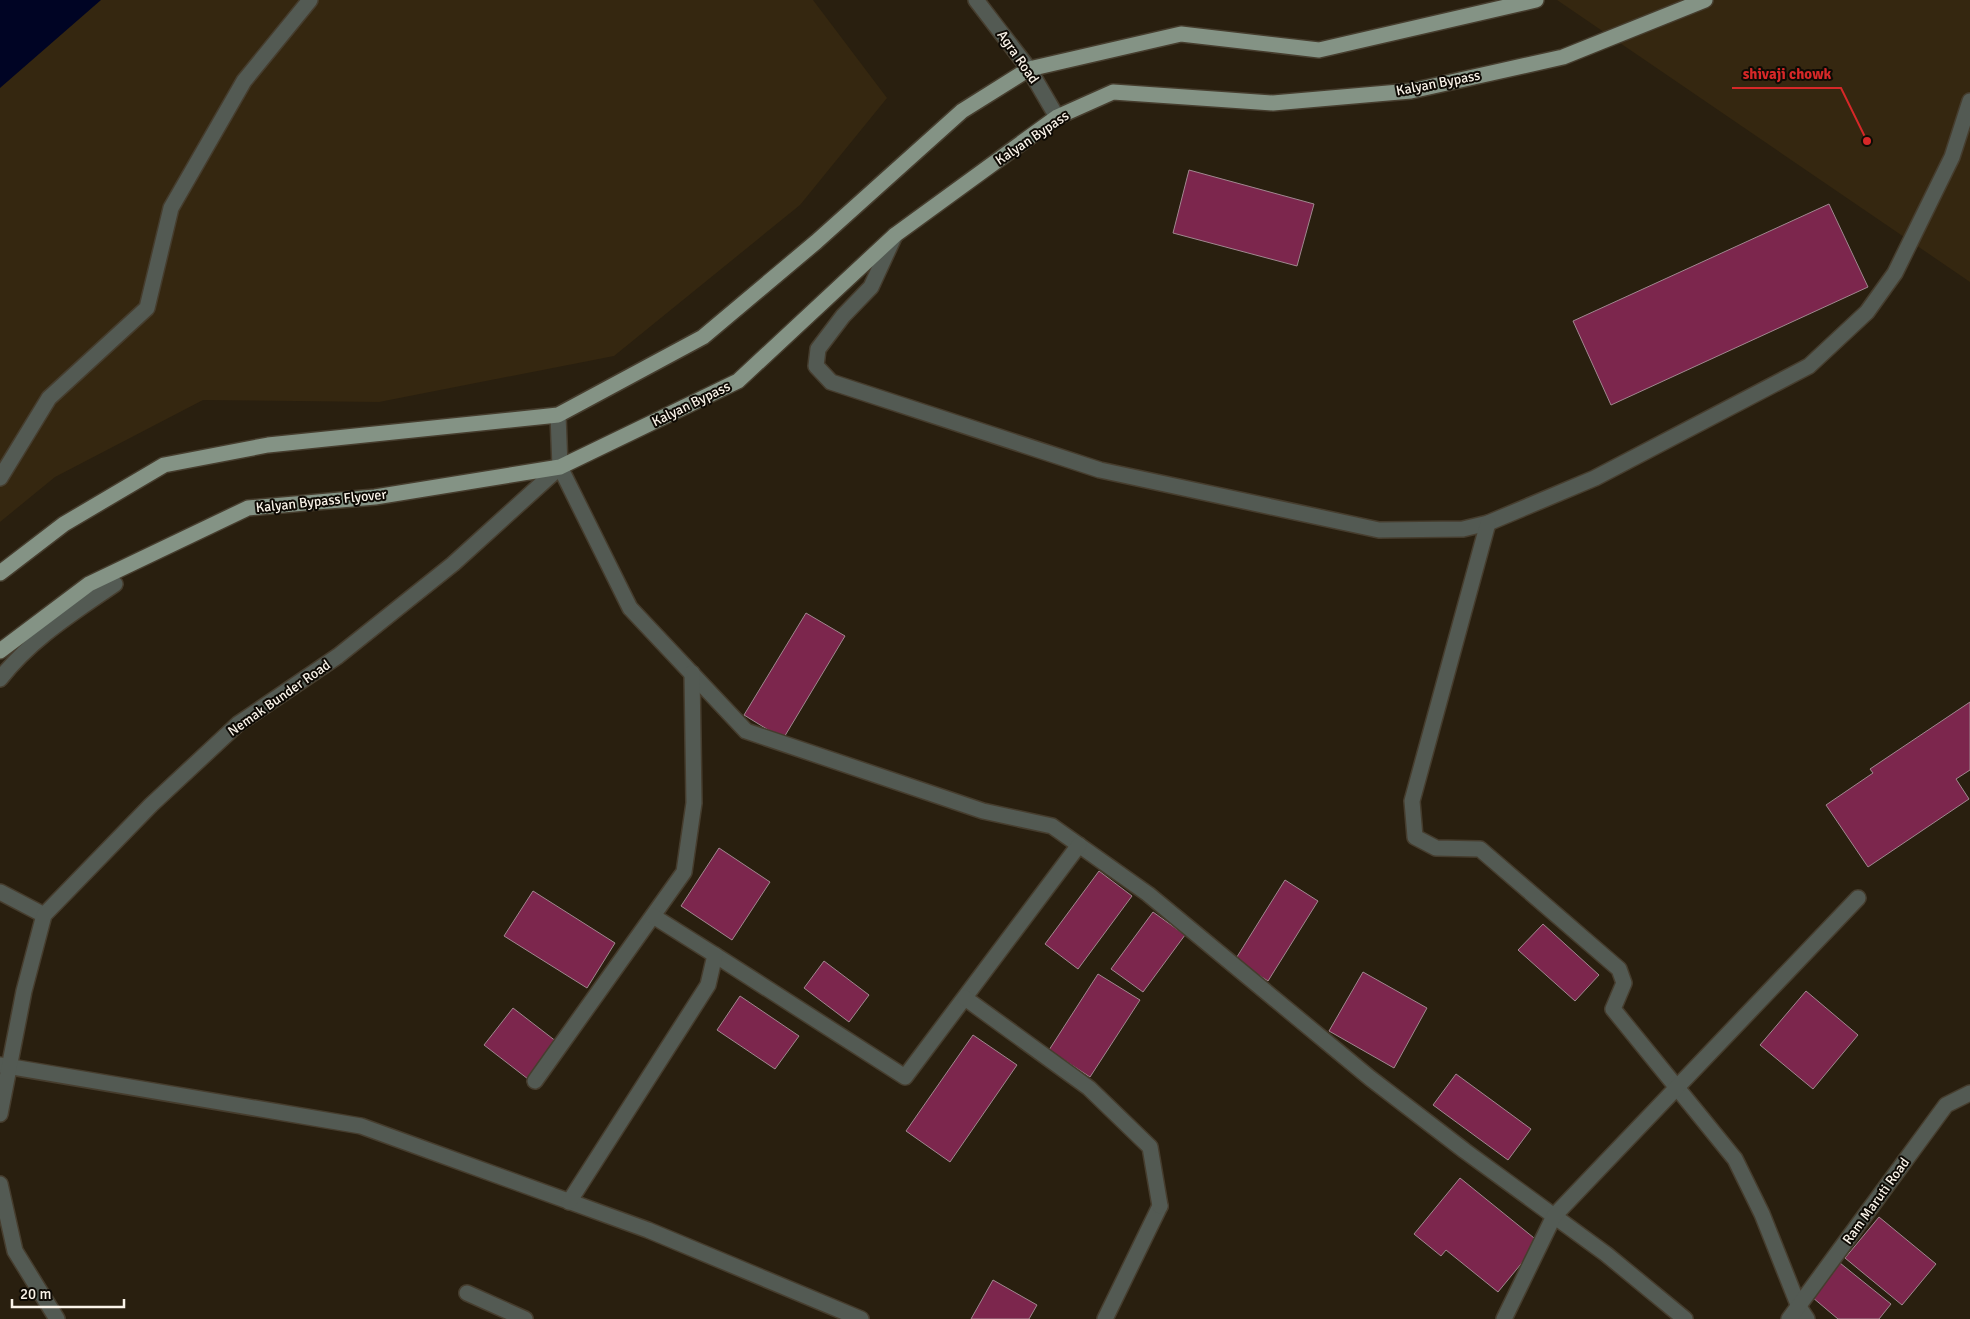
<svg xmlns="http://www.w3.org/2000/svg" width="1970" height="1319" viewBox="0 0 1970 1319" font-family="Signika,sans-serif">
  <rect width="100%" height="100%" fill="#291f0f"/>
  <g fill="#352710">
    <path d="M28,0h785l74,98 -87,107 -186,151 -235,46 -176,-2 -148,77 -55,45v-497z"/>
    <path d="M1557,0h413v282z"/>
  </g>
  <path fill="#000424" d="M0,0h101l-101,88z"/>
  <g fill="#7c264d" stroke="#a18890">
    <path d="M1189,170l125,34 -17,62 -124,-33z"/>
    <path d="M1829,204l39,83 -257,118 -38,-84z"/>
    <path d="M806,613l39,23 -62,103 -39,-24z"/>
    <path d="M1970,702v68l-14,9 13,20 -101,68 -42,-62 47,-32 -3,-4z"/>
    <path d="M719,848l51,34 -38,58 -51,-34z"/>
    <path d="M1099,871l33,25 -54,73 -33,-25z"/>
    <path d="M1285,880l33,21 -50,80 -33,-21z"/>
    <path d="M533,891l82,52 -28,45 -83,-52z"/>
    <path d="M1153,912l32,23 -42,57 -32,-23z"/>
    <path d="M1543,924l56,51 -24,26 -57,-51z"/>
    <path d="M824,961l45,34 -20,27 -45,-34z"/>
    <path d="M1363,972l64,36 -33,60 -65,-37z"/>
    <path d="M1098,974l42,26 -50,77 -41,-27z"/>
    <path d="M1806,991l52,44 -45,54 -53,-44z"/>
    <path d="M740,996l59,40 -24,33 -58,-39z"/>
    <path d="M513,1008l44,34 -29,37 -44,-34z"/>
    <path d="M973,1035l44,30 -67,97 -44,-31z"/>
    <path d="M1456,1074l75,55 -23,31 -75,-55z"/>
    <path d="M1460,1178l79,64 -41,50 -52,-42 -5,6 -27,-22z"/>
    <path d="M1879,1217l57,47 -34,41 -57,-47z"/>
    <path d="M1840,1263l51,41 -12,15h-41l-26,-22z"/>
    <path d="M993,1280l44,25 -8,14h-58z"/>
  </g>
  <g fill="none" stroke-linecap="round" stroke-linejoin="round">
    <defs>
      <g id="service">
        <path d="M976,0l53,69 28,48"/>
        <path d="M895,235l-24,52 -28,29 -25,33 -2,17 15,16 269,88 279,60 84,-1 25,-6 107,-45 214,-112 58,-54 28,-39 57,-116 18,-56"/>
      </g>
      <path id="pedestrian" d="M1105,1319l55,-113"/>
      <g id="minor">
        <path d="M560,467l70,141 116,123 237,80 69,15 96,68 222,184 95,73 141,103 79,65"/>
        <path d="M0,478l49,-80 98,-90 24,-100 73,-127 66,-81"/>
        <path d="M1488,523l-76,278 3,36 21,11 44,1 139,120 5,14 -11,26 122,150 27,55 37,93 8,12"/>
        <path d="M0,679c31,-40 73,-66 115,-95"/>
        <path d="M0,892l44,23"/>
        <path d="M715,955l190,122 174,-232"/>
        <path d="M965,998l124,90 61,59 10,59"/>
        <path d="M0,1065l361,61 287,104 213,89"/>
        <path d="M535,1081l149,-209 10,-69 -2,-130"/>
        <path d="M569,1202l139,-217 7,-30 -62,-39"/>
        <path d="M467,1293l58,26"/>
        <path d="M1504,1319l50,-103 304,-318"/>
        <path d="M1789,1319l157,-214 24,-12"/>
      </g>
      <g id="tertiary">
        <path d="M0,1114l24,-123 20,-76 107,-110 87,-81 100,-68 115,-92 107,-97 -2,-52"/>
        <path d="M0,1184l15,67 42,68"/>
      </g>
      <g id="primary">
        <path d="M0,573l64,-49 100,-59 104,-20 290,-30 145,-78 113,-95 146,-131 67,-42 152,-35 138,16 217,-50"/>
        <path d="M0,651l89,-67 159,-76 127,-11 185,-30 178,-86 157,-146 162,-118 56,-25 160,11 138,-12 152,-34 142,-57"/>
      </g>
    </defs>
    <use href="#service" stroke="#463d2e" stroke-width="18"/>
    <use href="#pedestrian" stroke="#463d2e" stroke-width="18"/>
    <use href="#minor" stroke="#463d2e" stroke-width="18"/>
    <use href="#tertiary" stroke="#463d2e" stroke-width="18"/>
    <use href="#primary" stroke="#463d2e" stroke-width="18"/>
    <use href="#service" stroke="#535a53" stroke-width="15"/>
    <use href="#pedestrian" stroke="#535a53" stroke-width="15"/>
    <use href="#minor" stroke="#535a53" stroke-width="15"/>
    <use href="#tertiary" stroke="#535a53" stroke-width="15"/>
    <use href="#primary" stroke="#849385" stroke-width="15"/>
  </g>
  <g text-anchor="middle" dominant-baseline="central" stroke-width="4" stroke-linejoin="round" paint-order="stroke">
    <g font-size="14" fill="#faf3e9" stroke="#0e0a04">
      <text transform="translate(1018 57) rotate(55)">Agra Road</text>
      <text transform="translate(1438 83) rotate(-11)">Kalyan Bypass</text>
      <text transform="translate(1032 138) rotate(-34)">Kalyan Bypass</text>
      <text transform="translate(691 404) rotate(-26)">Kalyan Bypass</text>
      <text transform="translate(321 501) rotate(-6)">Kalyan Bypass Flyover</text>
      <text transform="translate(279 698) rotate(-35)">Nemak Bunder Road</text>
      <text transform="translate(1876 1201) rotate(-54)">Ram Maruti Road</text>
    </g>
  </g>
  <path fill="none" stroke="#d62828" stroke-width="2" d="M1867 141L1841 88H1732"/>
  <circle fill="#d62828" stroke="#0e0a04" stroke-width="2" cx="1867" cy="141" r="5"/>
  <g font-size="15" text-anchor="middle" font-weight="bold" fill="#d62828" stroke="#0e0a04" stroke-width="4" stroke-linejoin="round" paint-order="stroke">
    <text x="1787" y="79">shivaji chowk</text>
  </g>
  <path d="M12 1299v8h112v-8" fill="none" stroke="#faf3e9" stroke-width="2.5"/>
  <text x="20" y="1299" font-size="15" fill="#faf3e9" stroke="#0e0a04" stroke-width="4" paint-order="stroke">20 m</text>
</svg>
